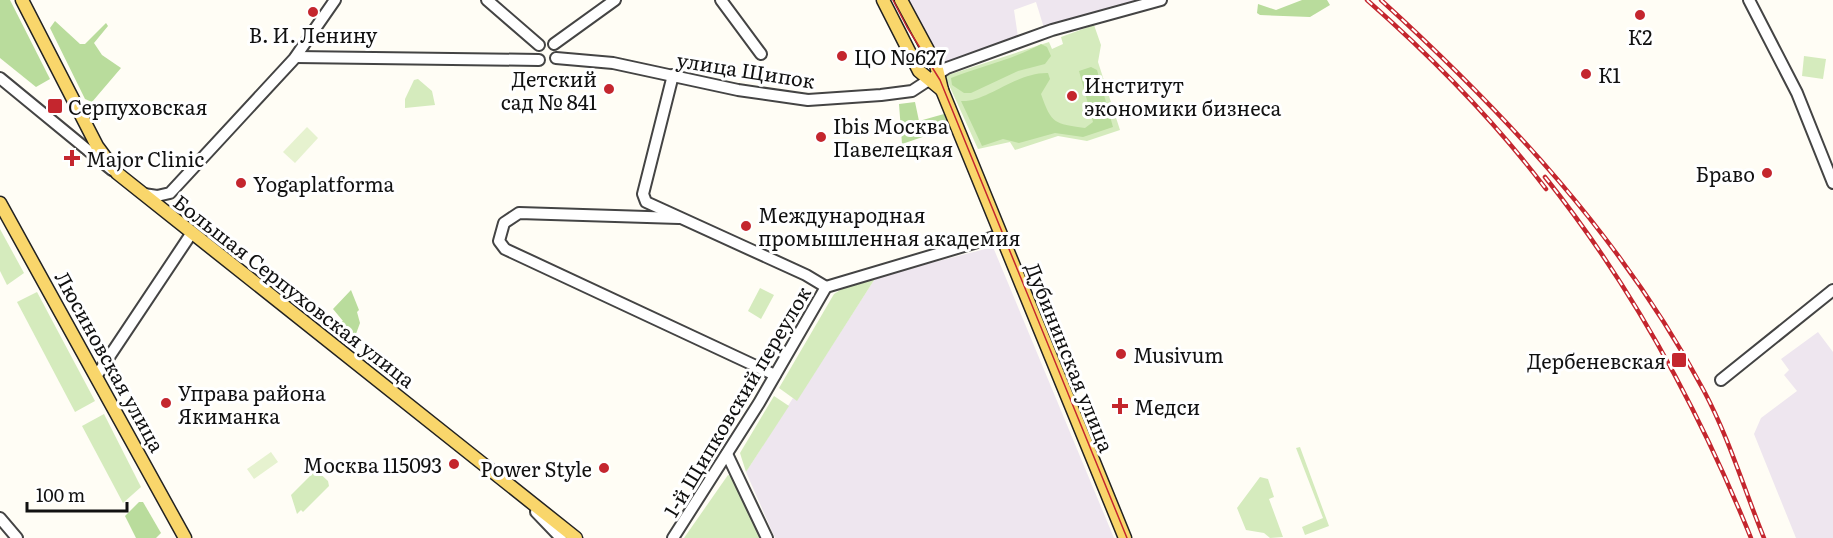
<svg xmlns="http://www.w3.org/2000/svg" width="1833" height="538" viewBox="0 0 1833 538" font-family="Literata,serif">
  <rect width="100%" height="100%" fill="#fffdf5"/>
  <g fill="#eee6ef">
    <path d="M907,0h234l-97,28 -8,-26 -22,8 4,27 -73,26h-4z"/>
    <path d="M993,247l121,291h-339l-29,-66 47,-74 4,2 79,-123z"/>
    <path d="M1818,332l15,20v186h-37l-42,-104 7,-16 36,-27 -13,-16 5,-5 -8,-11z"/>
  </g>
  <g fill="#d5ebbd">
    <path d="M1094,25l7,20 -3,17 22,68 -33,11 -29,-5 -43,14 -5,-8 -32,7 -33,-73 104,-34 3,7 11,-5 -2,-7z"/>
    <path d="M1804,56l22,3 -3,20 -21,-3z"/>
    <path d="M418,79l14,12 3,14 -30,3v-9l9,-19z"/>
    <path d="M0,229l24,44 -17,12 -7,-14z"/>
    <path d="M876,277l-79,124 -18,-13 55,-94 14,-9z"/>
    <path d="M760,288l14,7 -13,24 -13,-8z"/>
    <path d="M37,292l58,109 -20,11 -58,-110z"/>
    <path d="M774,396l15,10 -43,66 -6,-19z"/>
    <path d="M104,414l37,73 -18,16 -41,-77z"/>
    <path d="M1300,447l29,79 -24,9 -3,-8 21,-9 -27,-70z"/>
    <path d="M316,470l12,11 1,5 -26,26 -2,-2 -4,4 -6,-19z"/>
    <path d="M728,475l3,1 30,62h-77z"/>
    <path d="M1260,477l8,2 6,18 -5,2 14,38 -13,1 -6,-5 -18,-3 -9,-22z"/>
  </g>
  <g fill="#b9dc9c">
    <path d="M0,0h10l40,79 -14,8 -36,-29z"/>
    <path d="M1302,0h25l3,5 -20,12 -50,-2 -3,-2 1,-9 18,6z"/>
    <path d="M55,21l25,23h5l21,-21 2,3 -14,17 8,12 19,13 -29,34 -7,-3 -35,-71z"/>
    <path d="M1041,44l6,3 4,9 -6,8 -27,7 -47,22h-7l-12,-8 -1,-7c31,-12 61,-18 90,-34z"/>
    <path d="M1091,67l6,3 16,57 -30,10 -28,-4 -36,10 -16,-4 -21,7 -21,-45c24,2 55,-29 87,-28l2,6 -9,15c11,31 13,29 44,34l8,-6 -14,-51z"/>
    <path d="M915,102l4,19 25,-7 5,14 -47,16 -3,-40z"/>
    <path d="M351,290l8,20 -2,2 3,11 -7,19 -21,-15 11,-6 -10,-12z"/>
    <path d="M139,502h4l18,31 -5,5h-20l-11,-22z"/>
  </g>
  <g fill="#e6f2cf">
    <path d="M307,127l11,11 -23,25 -12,-11z"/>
    <path d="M271,452l7,10 -24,17 -7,-10z"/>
  </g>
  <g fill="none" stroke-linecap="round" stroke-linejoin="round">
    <defs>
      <g id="minor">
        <path d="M487,0l52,45"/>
        <path d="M721,0l40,54"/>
        <path d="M1749,0l48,93 36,90"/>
        <path d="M554,44l61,-44"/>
        <path d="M296,57l243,3"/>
        <path d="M556,58l57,5 125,27 70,10 73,-5 31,-4 35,-23 105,-38 109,-30"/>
        <path d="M673,75l-30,119 3,8 160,73 20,12"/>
        <path d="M0,78l112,92"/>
        <path d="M144,194l13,2 13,-3 124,-134 41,-59"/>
        <path d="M679,218l-160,-5 -15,10 -5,18 6,8 270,126"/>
        <path d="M826,287l175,-52"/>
        <path d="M97,375l94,-141"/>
        <path d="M1721,380l112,-90"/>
        <path d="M727,454l40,84"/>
        <path d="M536,512l25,26"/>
        <path d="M0,518l17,20"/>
        <path d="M673,538l86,-135 67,-116"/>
      </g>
      <g id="major">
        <path d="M22,0l75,146 20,27 459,365"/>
        <path d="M883,0l36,71 23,19"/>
        <path d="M901,0l35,65 6,25 183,448"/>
        <path d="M0,203l185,335"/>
      </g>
    </defs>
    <use href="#minor" stroke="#444" stroke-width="14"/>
    <use href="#major" stroke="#222" stroke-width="15"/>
    <use href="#minor" stroke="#fff" stroke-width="10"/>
    <use href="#major" stroke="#f9d66b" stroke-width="12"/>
    <path stroke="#c4262e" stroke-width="1.5" d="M893,0l14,27 33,53 187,458"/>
    <defs>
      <g id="rail">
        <path d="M1367,0c66,58 126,119 179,189"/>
        <path d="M1381,0c126,115 242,239 323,391 25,47 40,98 60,147"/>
        <path d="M1545,177c87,109 154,233 206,361"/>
      </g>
    </defs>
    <use href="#rail" stroke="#c4262e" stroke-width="4.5"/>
    <use href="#rail" stroke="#fff" stroke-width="2" stroke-dasharray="7" stroke-linecap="butt"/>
  </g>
  <g fill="#c4262e" stroke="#fff" stroke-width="2">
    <circle cx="313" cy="12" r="6"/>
    <circle cx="1640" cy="15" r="6"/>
    <circle cx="842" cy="56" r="6"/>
    <circle cx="1586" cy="74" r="6"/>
    <circle cx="609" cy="89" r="6"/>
    <circle cx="1072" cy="96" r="6"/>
    <rect x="47" y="98" width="16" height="16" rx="3"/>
    <circle cx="821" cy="137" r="6"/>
    <path d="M69 149h6v6h6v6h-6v6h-6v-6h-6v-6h6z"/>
    <circle cx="1767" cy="173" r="6"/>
    <circle cx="241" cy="183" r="6"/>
    <circle cx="746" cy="226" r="6"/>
    <circle cx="1121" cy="354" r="6"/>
    <rect x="1671" y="352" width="16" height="16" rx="3"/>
    <circle cx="166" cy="403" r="6"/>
    <path d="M1117 397h6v6h6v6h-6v6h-6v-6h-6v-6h6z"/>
    <circle cx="454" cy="464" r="6"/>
    <circle cx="604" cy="468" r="6"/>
  </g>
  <g text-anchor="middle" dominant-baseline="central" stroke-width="6" stroke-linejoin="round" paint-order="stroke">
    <g font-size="20" fill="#111" stroke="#fff" text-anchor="start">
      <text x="313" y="34" text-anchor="middle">В. И. Ленину</text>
      <text x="1640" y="36" text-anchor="middle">К2</text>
      <text x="854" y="56">ЦО №627</text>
      <text x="1598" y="74">К1</text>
      <text x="597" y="78" text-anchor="end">Детский<tspan x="597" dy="23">сад № 841</tspan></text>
      <text x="1084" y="84">Институт<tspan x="1084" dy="23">экономики бизнеса</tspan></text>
      <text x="68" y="106">Серпуховская</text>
      <text x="833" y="125">Ibis Москва<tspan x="833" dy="23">Павелецкая</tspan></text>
      <text x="86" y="158">Major Clinic</text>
      <text x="1755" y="173" text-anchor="end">Браво</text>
      <text x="253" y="183">Yogaplatforma</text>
      <text x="758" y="214">Международная<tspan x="758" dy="23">промышленная академия</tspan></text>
      <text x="1133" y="354">Musivum</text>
      <text x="1666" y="360" text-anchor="end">Дербеневская</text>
      <text x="178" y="392">Управа района<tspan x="178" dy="23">Якиманка</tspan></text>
      <text x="1134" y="406">Медси</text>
      <text x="442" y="464" text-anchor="end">Москва 115093</text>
      <text x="592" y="468" text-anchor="end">Power Style</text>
    </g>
    <g font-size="20" fill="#111" stroke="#fff">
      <text transform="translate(746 69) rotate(9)">улица Щипок</text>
      <text transform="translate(295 290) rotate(38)">Большая Серпуховская улица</text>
      <text transform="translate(1071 357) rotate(68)">Дубининская улица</text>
      <text transform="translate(111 361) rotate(61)">Люсиновская улица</text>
      <text transform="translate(736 401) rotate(-59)">1-й Щипковский переулок</text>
    </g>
  </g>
  <path d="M27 502v9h100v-9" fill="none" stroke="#111111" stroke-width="3"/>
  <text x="36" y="502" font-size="18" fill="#111111" stroke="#ffffff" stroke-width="4.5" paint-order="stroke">100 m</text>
</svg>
